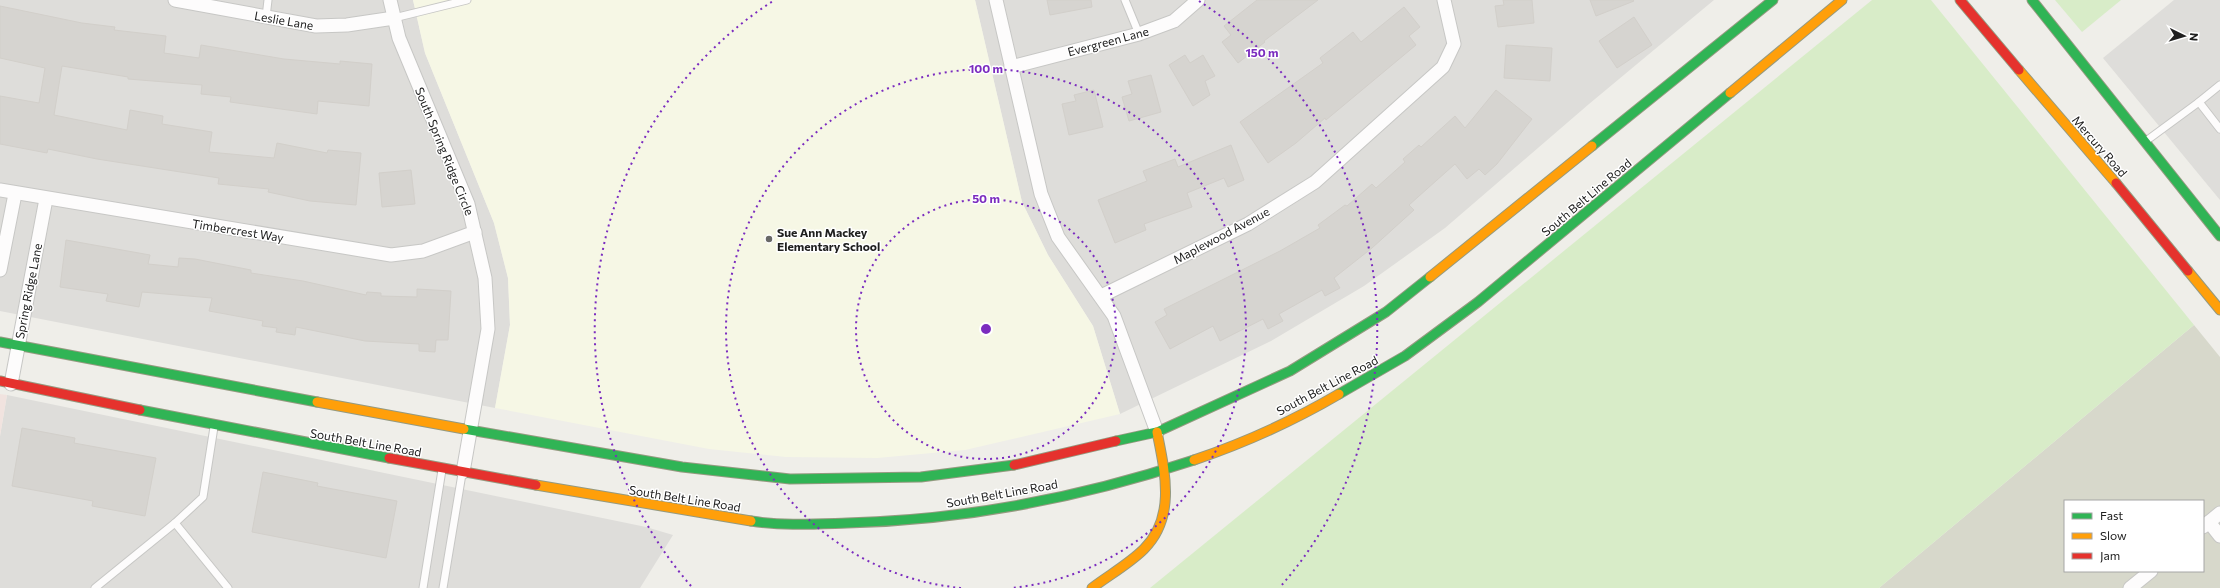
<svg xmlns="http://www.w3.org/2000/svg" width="2220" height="588" viewBox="0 0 2220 588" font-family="Commissioner,sans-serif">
  <rect width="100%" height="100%" fill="#efeee9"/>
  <g fill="#deddda">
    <path d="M0,0h413l12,53 69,170 14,55 2,47 -15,83 -495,-97z"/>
    <path d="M975,0h739l-125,104 -144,124 -81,58 -93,55 -151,73 -27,-88 -45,-71 -26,-53z"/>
    <path d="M2174,0h46v200l-117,-142z"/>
    <path d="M7,395l639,132 27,8 -33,53h-640v-152z"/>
  </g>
  <path fill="#f1e3df" d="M0,394l7,1 -7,41z"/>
  <path fill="#f6f7e5" d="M413,0h562l47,202 26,53 45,71 27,88 -155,36 -88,8 -91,-1 -77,-8 -214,-41 15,-83 -2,-47 -14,-55 -69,-170z"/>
  <path fill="#d7d8cb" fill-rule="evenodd" d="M2194,325l26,32v231h-341zM2065,501h138v70h-138z"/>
  <g fill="#d8ecc8">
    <path d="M1872,0h59l263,325 -315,263h-729z"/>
    <path d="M2055,0h66l-39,32z"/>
  </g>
  <g fill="#d6d4d0" stroke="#d2cfca">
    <path d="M1047,0h44l1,7 -42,8z"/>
    <path d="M1257,0h61l-54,41 1,1 -27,21 -16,-21 9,-7 -7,-9z"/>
    <path d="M1503,0h29l2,23 -36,4 -3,-21 9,-1z"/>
    <path d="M1590,0h43l1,1 -38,15z"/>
    <path d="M0,6l82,17 33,4 -1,3 52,6 -2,17 35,5 2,-13 83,14 56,5v-3l32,3 -3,42 -51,-5 -1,13 -87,-12 1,-5 -30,-3 1,-9 -74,-6v-2l-66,-11 -8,49 73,15 3,-20 33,6 -1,8 50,8 -3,20 65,6 3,-15 50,10 1,-3 33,3 -5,52 -46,-4 -42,-9 1,-3 -51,-5 1,-6 -122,-19 -49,-10 -1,4 -47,-9v-48l39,7 6,-35 -45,-10z"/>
    <path d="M1404,7l16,20 -11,9 7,9 -90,75 -1,-2 -29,25 -28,20 -28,-41 83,-59 -3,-5 33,-26 8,10z"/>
    <path d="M1634,17l18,28 -35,23 -18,-27z"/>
    <path d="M1506,45l46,3 -2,33 -46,-3z"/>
    <path d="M1185,55l5,8 13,-8 12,21 -10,5 5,14 -17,11 -24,-41z"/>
    <path d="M1151,75l10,37 -32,9 -7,-24 10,-3 -4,-13z"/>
    <path d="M1094,90l9,37 -34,8 -7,-31 14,-3 -2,-6z"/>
    <path d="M1496,90l36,29 -35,45 -12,11 -6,-6 -12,10 -12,-15 -46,41 5,5 -42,38 -38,30 6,10 -15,8 -3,-6 -43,24 4,7 -15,8 -5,-10 -43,22 -7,-15 -43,23 -15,-27 12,-7 -3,-6 116,-58 40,-23 -2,-3 27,-20 2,1 25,-22 4,4 29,-26 -2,-3 16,-14 2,2 34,-31 10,12z"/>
    <path d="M1231,145l13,35 -16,7 -4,-9 -37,15 5,14 -48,17 2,6 -31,13 -17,-43 49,-19 -4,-10 32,-12 3,8z"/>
    <path d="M411,170l4,34 -33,3 -3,-34z"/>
    <path d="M66,240l84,15 -2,9 30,3 1,-9 16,1 56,11v3l52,8 63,14 1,-3 14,1v3l36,1v-8l34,2 -3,49h-12l-1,12 -16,-1v-7l-54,-3 -69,-14 -1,8 -19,-3 1,-4 -15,-2 1,-5 -54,-10 3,-13 -70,-6 -3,15 -33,-6 2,-7 -48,-7z"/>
    <path d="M22,428l53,10 -1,5 82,15 -11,58 -53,-10 1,-5 -81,-15z"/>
    <path d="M263,472l55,11 -1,3 80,15 -11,57 -134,-26z"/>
  </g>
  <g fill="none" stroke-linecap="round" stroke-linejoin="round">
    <defs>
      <g id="lane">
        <path d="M1125,0l14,34"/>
        <path d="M266,17l2,-17"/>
        <path d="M394,18l73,-18"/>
        <path d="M2220,85l-21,17 21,27"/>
        <path d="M2146,141l53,-39"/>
        <path d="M175,523l53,65"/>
        <path d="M95,588l80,-65 28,-26 11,-70"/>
        <path d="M423,588l19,-118"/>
        <path d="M443,588l19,-114"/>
      </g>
      <g id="street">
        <path d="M175,0l141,26 31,-1 47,-7"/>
        <path d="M390,0l9,38 69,166 17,74 3,51 -25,143"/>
        <path d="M996,0l45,194 17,43 56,79 43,116"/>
        <path d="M1011,67l128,-33 35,-13 24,-21"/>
        <path d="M0,190l391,65 32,-4 52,-19"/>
        <path d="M0,270l15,-76"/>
        <path d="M1101,296l147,-72 67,-42 128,-115 11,-23 -10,-44"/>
        <path d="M11,384l35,-185"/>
        <path d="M2209,522l11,14"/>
        <path d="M2203,527l17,-14"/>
        <path d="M2130,588l21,-17"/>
      </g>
      <g id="fast">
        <path d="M2032,0l188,236"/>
        <path d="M1592,146l181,-146"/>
        <path d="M0,342l317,60"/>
        <path d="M1339,394l66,-38 73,-54 252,-209"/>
        <path d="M140,410l249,48"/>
        <path d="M464,429l218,38 108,12 131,-2 93,-12"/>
        <path d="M1116,441l41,-9 133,-61 96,-59 44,-35"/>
        <path d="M751,521c32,5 64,3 96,2 117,-3 236,-26 347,-63"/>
      </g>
      <g id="slow">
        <path d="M2019,70l97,113"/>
        <path d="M1730,93l112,-93"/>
        <path d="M2188,271l32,39"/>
        <path d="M1430,277l162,-131"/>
        <path d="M317,402l147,27"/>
        <path d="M1194,460c50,-17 99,-39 145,-66"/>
        <path d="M536,485l215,36"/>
        <path d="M1092,588c17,-13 37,-24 52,-39 32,-32 21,-77 13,-117"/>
      </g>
      <g id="jam">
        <path d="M1960,0l59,70"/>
        <path d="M2116,183l72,88"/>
        <path d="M0,381l140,29"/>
        <path d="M389,458l147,27"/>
        <path d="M1014,465l102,-24"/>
      </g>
    </defs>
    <use href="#lane" stroke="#c7c7c5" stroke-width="9"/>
    <use href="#street" stroke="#c7c7c5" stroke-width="15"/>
    <use href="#fast" stroke="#959a80" stroke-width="11"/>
    <use href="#slow" stroke="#959a80" stroke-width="11"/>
    <use href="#jam" stroke="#959a80" stroke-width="11"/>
    <use href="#lane" stroke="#fdfcfc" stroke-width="7"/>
    <use href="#street" stroke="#fdfcfc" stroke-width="13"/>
    <use href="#fast" stroke="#30b455" stroke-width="9"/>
    <use href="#slow" stroke="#ff9f0a" stroke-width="9"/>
    <use href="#jam" stroke="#e5322d" stroke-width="9"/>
  </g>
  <g fill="none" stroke="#7b2cbf" stroke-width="2" stroke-dasharray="2 4">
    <circle cx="986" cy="329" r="130"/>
    <path d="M961 588A260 260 0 1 1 1011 588"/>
    <path d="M691 586A391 391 0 0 1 773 1M1199 1A391 391 0 0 1 1281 586"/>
  </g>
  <circle fill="#686866" stroke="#fff" stroke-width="1.5" cx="769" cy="239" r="4"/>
  <g text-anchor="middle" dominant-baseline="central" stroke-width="3" stroke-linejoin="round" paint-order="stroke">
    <g font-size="12" fill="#202020" stroke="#fff">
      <text transform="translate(284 20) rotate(10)">Leslie Lane</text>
      <text transform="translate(1108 41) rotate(-15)">Evergreen Lane</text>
      <text transform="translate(2100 146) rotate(49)">Mercury Road</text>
      <text transform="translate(445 151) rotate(68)">South Spring Ridge Circle</text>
      <text transform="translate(1586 197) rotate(-40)">South Belt Line Road</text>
      <text transform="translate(238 230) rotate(9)">Timbercrest Way</text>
      <text transform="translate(1221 235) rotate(-28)">Maplewood Avenue</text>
      <text transform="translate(28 291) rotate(-79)">Spring Ridge Lane</text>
      <text transform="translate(1327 385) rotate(-28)">South Belt Line Road</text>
      <text transform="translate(366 442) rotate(10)">South Belt Line Road</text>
      <text transform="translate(1002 493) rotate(-10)">South Belt Line Road</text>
      <text transform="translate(685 498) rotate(9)">South Belt Line Road</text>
    </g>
    <g font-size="12" font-weight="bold" fill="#202020" stroke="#fff" text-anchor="start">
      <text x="777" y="232">Sue Ann Mackey<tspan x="777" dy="14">Elementary School</tspan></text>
    </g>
  </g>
  <circle cx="986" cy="329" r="6" fill="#7b2cbf" stroke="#fff" stroke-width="2"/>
  <g font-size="12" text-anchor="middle" font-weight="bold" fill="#7b2cbf" stroke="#fff" stroke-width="3" stroke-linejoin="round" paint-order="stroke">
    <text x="1262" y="57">150 m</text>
    <text x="986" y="73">100 m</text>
    <text x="986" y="203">50 m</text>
  </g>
  <rect x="2064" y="500" width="140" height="72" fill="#ffffff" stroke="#a6a6a6"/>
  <rect x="2072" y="513" width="20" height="6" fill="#30b455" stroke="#a6a6a6"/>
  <text x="2100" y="520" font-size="12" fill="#202020">Fast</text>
  <rect x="2072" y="533" width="20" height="6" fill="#ff9f0a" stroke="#a6a6a6"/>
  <text x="2100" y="540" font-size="12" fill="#202020">Slow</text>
  <rect x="2072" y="553" width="20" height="6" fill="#e5322d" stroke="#a6a6a6"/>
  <text x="2100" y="560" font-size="12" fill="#202020">Jam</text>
  <g transform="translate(2184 36) rotate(95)" stroke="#ffffff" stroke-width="3" paint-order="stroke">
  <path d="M0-3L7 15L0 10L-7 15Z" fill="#202020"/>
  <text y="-6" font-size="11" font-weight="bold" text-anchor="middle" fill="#202020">N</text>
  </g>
</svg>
